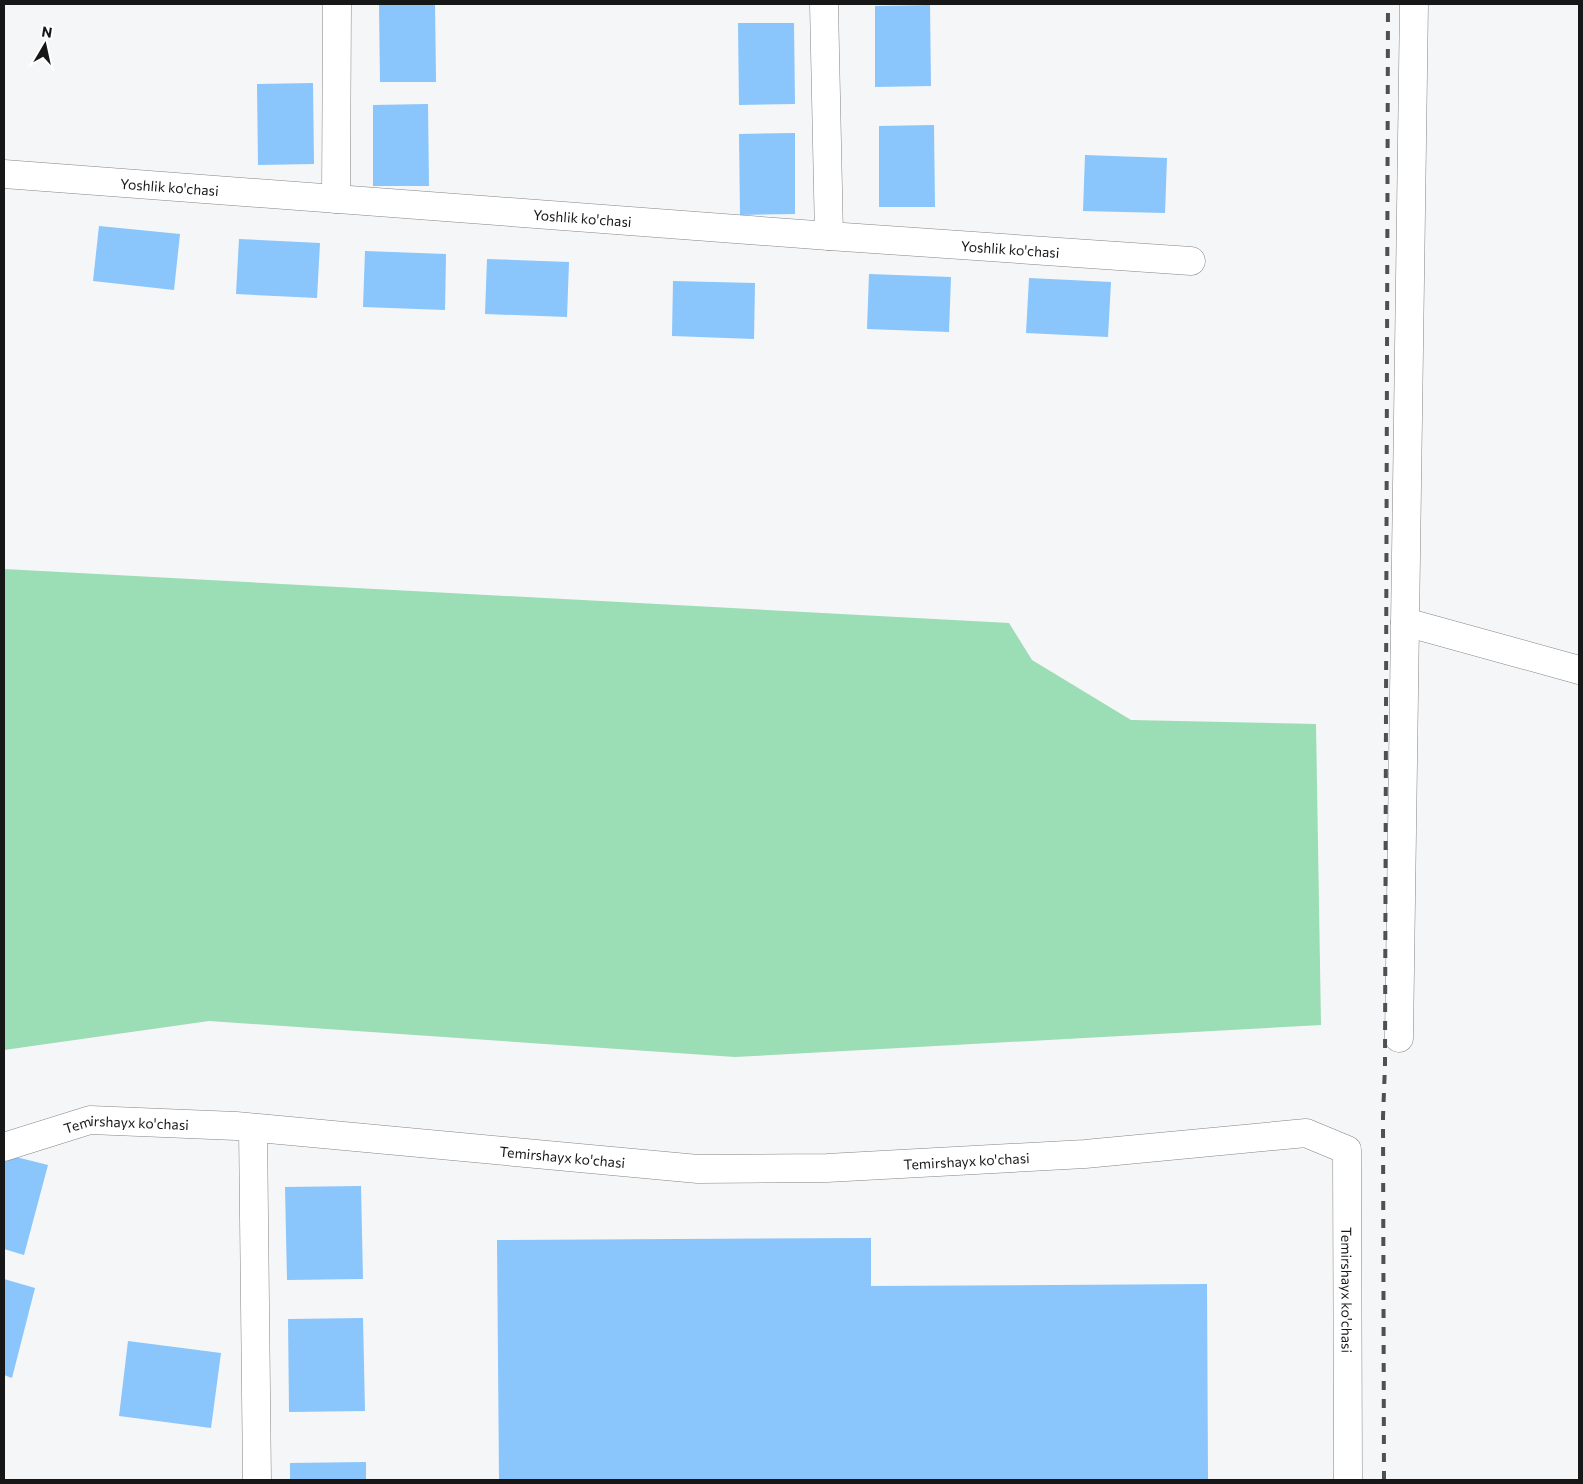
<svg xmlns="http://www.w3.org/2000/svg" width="1583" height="1484" viewBox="0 0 1583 1484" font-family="Commissioner,sans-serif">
  <rect width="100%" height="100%" fill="#f5f6f7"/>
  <path fill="#9bddb5" d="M4,569l1005,54 23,37 99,60 185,4 5,301 -586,32 -526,-36 -205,29z"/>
  <g fill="#8ac5fb">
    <path d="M379,4h56l1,78h-56z"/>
    <path d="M930,5l1,81 -56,1v-81z"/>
    <path d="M738,23h56l1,81 -56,1z"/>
    <path d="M313,83l1,81 -56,1 -1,-81z"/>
    <path d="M428,104l1,82h-56v-81z"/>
    <path d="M934,125l1,82h-56v-81z"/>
    <path d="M795,133v81l-55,1 -1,-81z"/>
    <path d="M1085,155l82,3 -2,55 -82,-2z"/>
    <path d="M99,226l81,8 -6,56 -81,-9z"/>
    <path d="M239,239l81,4 -3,55 -81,-4z"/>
    <path d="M365,251l81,3 -1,56 -82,-3z"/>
    <path d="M487,259l82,3 -2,55 -82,-3z"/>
    <path d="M869,274l82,3 -2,55 -82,-3z"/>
    <path d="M1029,278l82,4 -3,55 -82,-4z"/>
    <path d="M673,281l82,2 -1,56 -82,-3z"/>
    <path d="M4,1154l44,11 -24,90 -20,-6z"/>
    <path d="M361,1186l2,93 -76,1 -2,-93z"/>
    <path d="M871,1238v48l336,-2 1,196h-709l-2,-240z"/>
    <path d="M4,1279l31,9 -23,90 -8,-3z"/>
    <path d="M363,1318l2,93 -76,1 -1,-93z"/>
    <path d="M128,1341l93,12 -10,75 -92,-12z"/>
    <path d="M366,1462v18h-76v-17z"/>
  </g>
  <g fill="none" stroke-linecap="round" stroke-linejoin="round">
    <defs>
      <g id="minor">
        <path d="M824,4l5,232"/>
        <path id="s1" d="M4,174l825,62 362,25"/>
        <path d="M336,199l1,-195"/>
        <path d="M1405,622l174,48"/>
        <path d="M1399,1038l15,-1034"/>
        <path d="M253,1128l4,352"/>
        <path id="s2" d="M4,1147l86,-27 146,6 462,43 129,-1 258,-14 221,-21 41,17 1,330"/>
      </g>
    </defs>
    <use href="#minor" stroke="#858586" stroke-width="29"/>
    <use href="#minor" stroke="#fff" stroke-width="28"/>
    <path stroke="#4f5050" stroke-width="4" stroke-dasharray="9 9" stroke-linecap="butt" d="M1384,1480l-1,-363 2,-52 3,-1061"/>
  </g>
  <g text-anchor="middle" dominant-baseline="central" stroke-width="5" stroke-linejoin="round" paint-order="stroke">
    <g font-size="14" fill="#171717" stroke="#fff">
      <text stroke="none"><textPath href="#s1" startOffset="166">Yoshlik ko'chasi</textPath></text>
      <text stroke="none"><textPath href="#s1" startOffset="580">Yoshlik ko'chasi</textPath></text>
      <text stroke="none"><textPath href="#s1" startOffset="1009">Yoshlik ko'chasi</textPath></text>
      <text stroke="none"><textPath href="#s2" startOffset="126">Temirshayx ko'chasi</textPath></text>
      <text stroke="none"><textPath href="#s2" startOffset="564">Temirshayx ko'chasi</textPath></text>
      <text stroke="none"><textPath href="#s2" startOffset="969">Temirshayx ko'chasi</textPath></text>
      <text stroke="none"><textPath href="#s2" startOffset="1494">Temirshayx ko'chasi</textPath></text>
    </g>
  </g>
  <rect width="1583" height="1484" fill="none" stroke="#171717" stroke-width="10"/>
  <g transform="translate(45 45) rotate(9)" stroke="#ffffff" stroke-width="4" paint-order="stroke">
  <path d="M0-4L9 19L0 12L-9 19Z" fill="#171717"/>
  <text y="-8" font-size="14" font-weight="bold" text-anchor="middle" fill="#171717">N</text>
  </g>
</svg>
